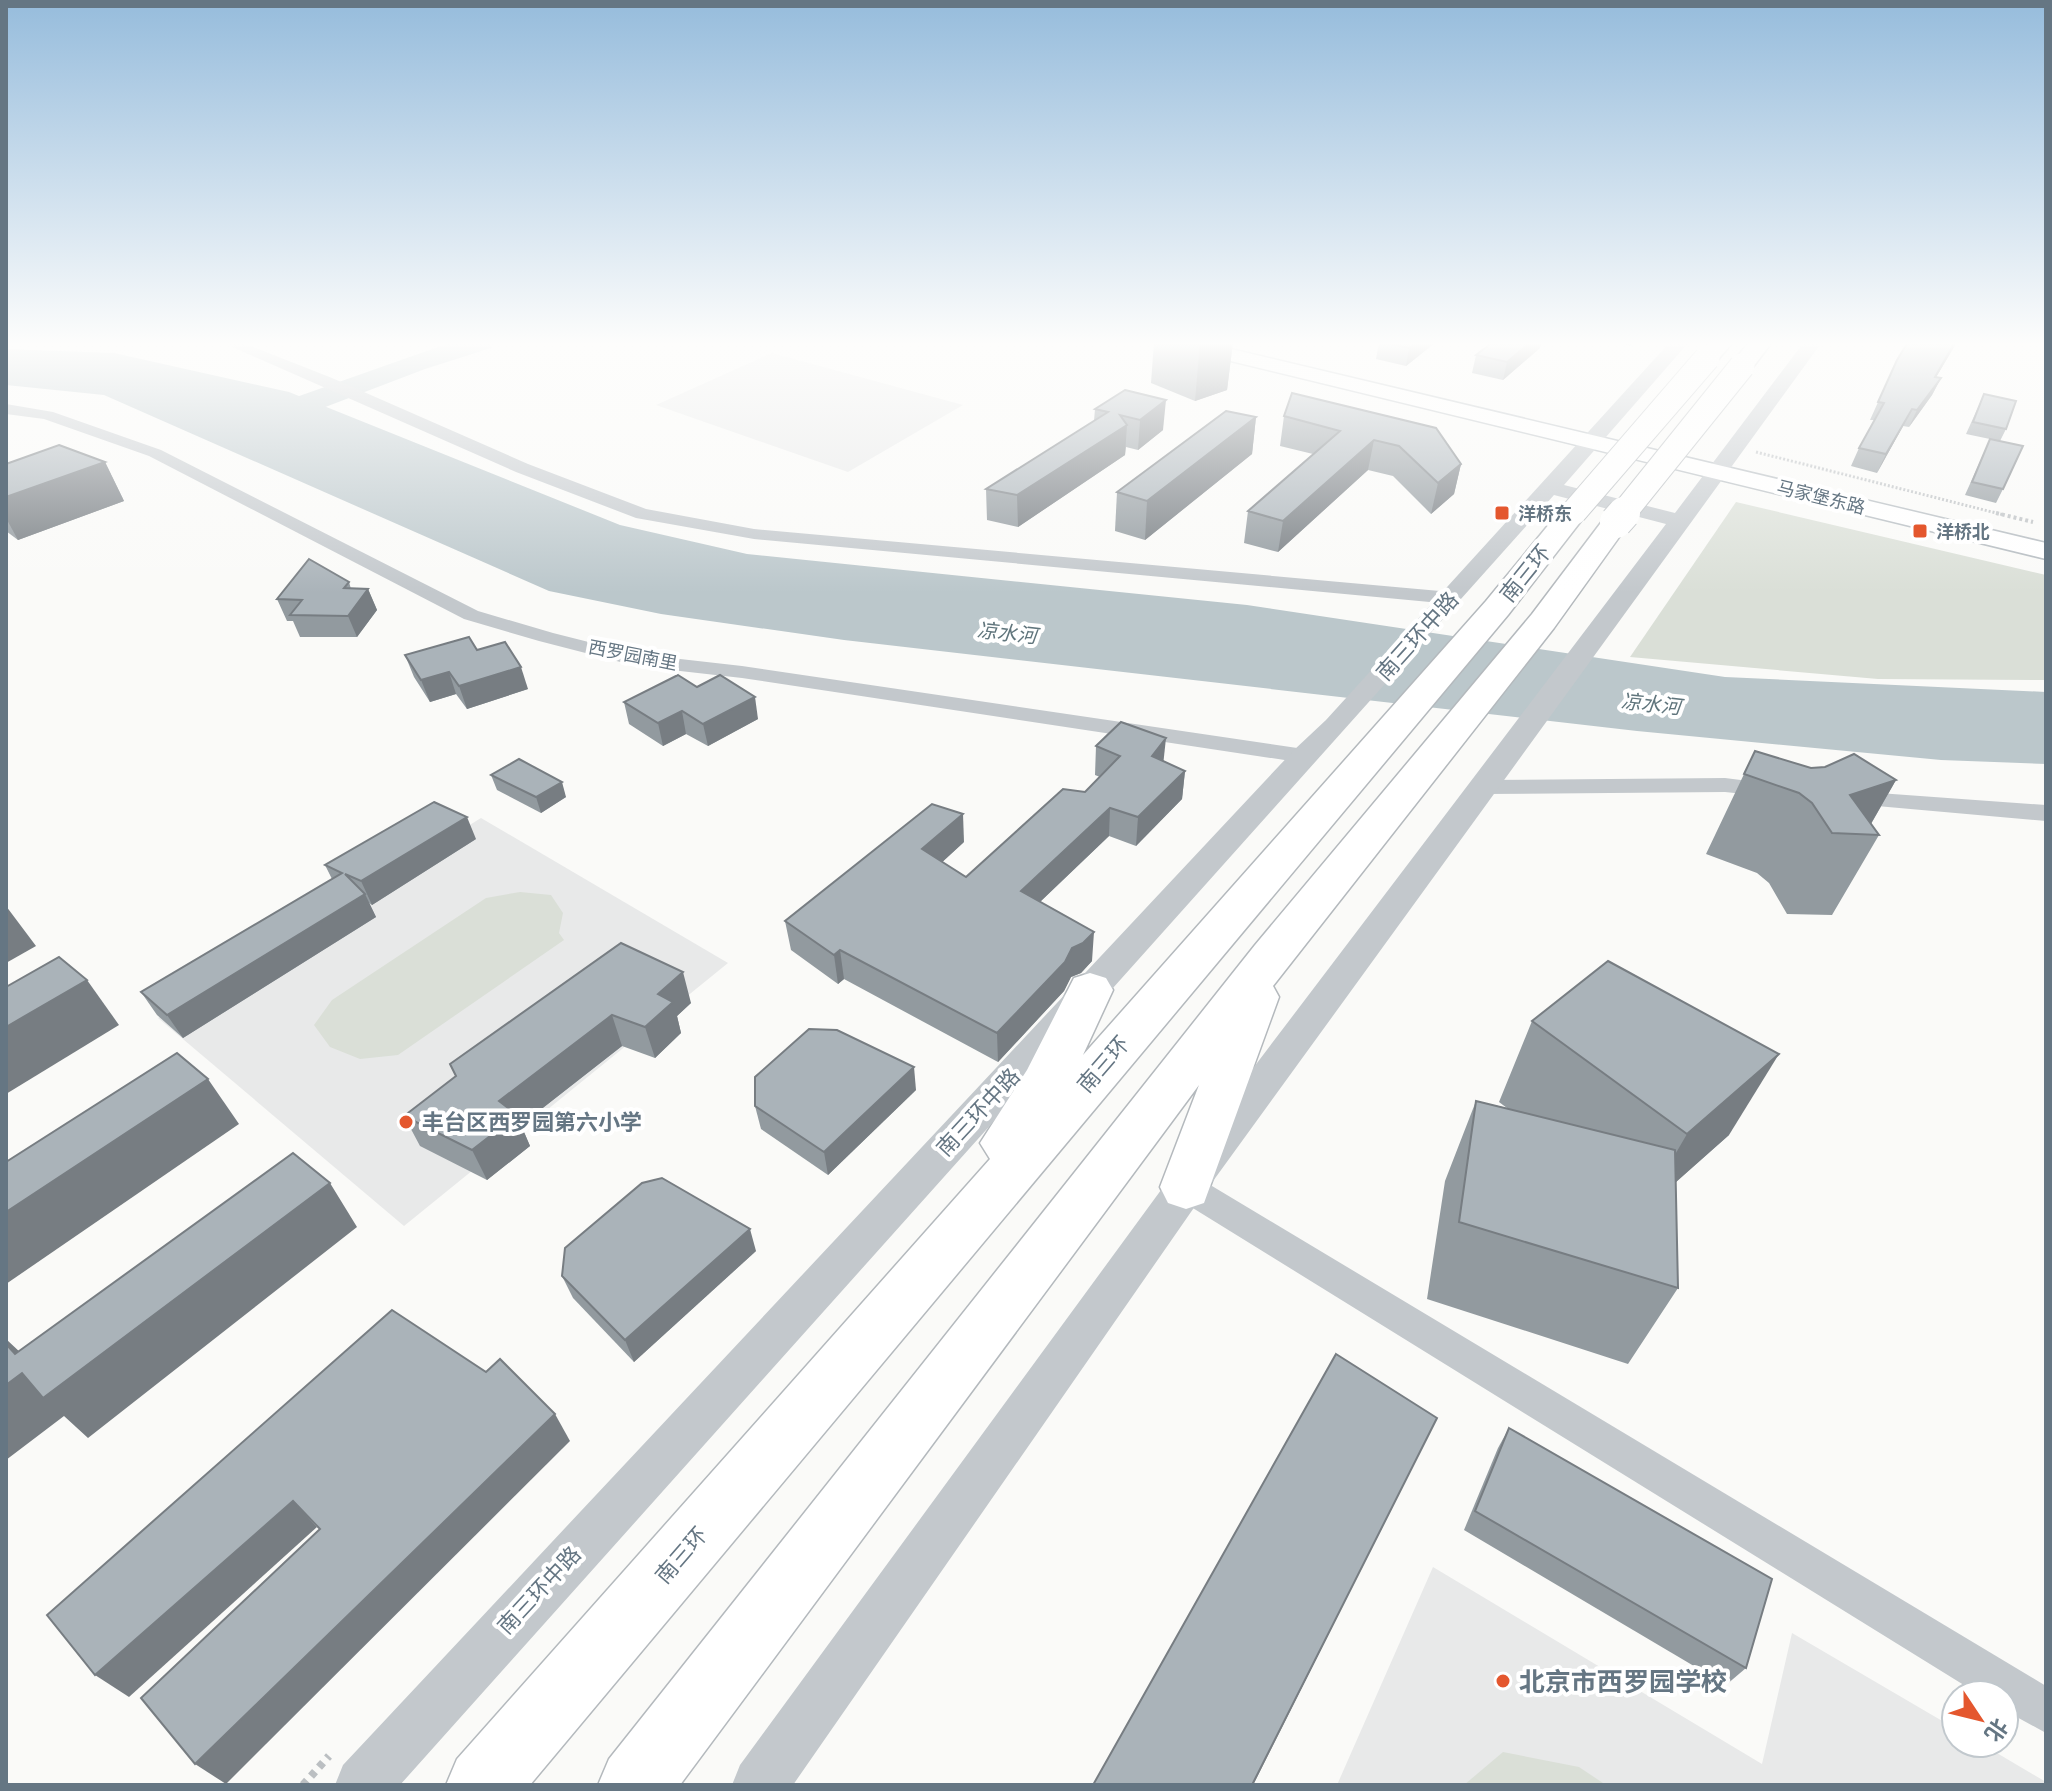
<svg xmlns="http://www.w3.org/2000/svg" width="2052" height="1791" viewBox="0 0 2052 1791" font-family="'PT Sans Narrow','Noto Sans SC',sans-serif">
  <rect width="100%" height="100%" fill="#fafaf8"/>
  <g fill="#e8e9e9">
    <path d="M772,353l191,52 -115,67 -192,-67z"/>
    <path d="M481,818l247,145 -324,263 -246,-208z"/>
    <path d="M1433,1567l329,197 30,-131 164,96v14h24l66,39v3h-709z"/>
  </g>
  <g fill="#dadfd7">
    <path d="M1736,502l310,73v105l-168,-1 -248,-22z"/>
    <path d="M520,892l31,3 12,18 -4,20 5,7 -166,115 -38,4 -30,-12 -16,-22 18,-25 154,-102z"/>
    <path d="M1503,1752l76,15 27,18h-142z"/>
  </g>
  <path fill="#bbc7cb" d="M6,349l108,4 175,39 331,133 127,29 500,51 478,72 321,15v72l-105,-4 -304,-29 -793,-91 -183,-26 -112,-23 -445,-196 -98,-10z"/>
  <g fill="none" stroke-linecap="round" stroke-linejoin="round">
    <path fill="#bbc7cb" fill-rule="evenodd" d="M452,342h43l-4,6 -66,21 -160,61 -11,2 -11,-2 -5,-7 5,-7z"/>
    <defs>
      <path id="secondary" d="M1167,342h35l844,201v16l-869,-211z"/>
      <g id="trunk">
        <path d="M1709,342h24l-18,21h-16l-4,-5z"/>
        <path d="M1749,342h23l-22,29h-16l-4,-5z"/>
        <path d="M1574,503l10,3 4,6 -80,103 -978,1170h-84l11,-26 533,-600 -10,-16 47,-73 47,-92 16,-5 16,5 7,12 -30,65 403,-454 78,-95z"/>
        <path d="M1616,513l10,3 4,6 -76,106 -281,358 6,11 -75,206 -18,6 -18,-6 -8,-16 39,-102 -519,700h-82l11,-26 646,-814 277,-331 74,-98z"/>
      </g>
    </defs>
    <use href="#secondary" stroke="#b3babf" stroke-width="3"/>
    <use href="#trunk" stroke="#b4b9bd" stroke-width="3"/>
    <path stroke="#bbbfc2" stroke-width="3" stroke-dasharray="2 2" stroke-linecap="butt" d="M1756,452l248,63"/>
    <path stroke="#bbbfc2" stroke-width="4" stroke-dasharray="3 3" stroke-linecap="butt" d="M1996,513l37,9"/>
    <path stroke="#bbbfc2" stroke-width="8" stroke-dasharray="6 6" stroke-linecap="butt" d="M303,1785l26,-29"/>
    <g fill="#c3c8cc" fill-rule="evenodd">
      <path d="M221,342h20l91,36 196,86 118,45 108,20 697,63 10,6 -10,6 -697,-65 -118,-21 -120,-46z"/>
      <path d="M6,404l47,8 108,38 317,161 75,22 83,21 106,12 562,83 8,2 3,5 -3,5 -8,2 -562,-85 -106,-12 -97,-25 -75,-22 -315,-163 -105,-37 -38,-5z"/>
      <path d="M1725,778l55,7 4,5 -4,5 -8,2 -47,-5 -241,2 -8,-2 -4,-5 4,-5 8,-2z"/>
      <path d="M1851,791l195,14v16l-203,-18 -4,-5 4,-5z"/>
      <path d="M1186,1173l11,4 849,509v47l-42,-23v-15h-24l-805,-498 -5,-10 5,-10z"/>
    </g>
    <path fill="#c3c8cc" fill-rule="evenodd" d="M1670,342h19l-125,143 111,28 129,-171h18l-622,857 -407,586h-61l8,-20 432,-590 494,-651 -112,-29 -1154,1290h-65l8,-20 951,-1015 32,-30z"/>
    <use href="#secondary" fill="#fff" fill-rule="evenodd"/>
    <use href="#trunk" fill="#fff" fill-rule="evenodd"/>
    <defs>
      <g id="trunk-bridge-far1">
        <path d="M1574,512l133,-154"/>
        <path d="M1622,515l120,-149"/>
      </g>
      <path id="trunk-bridge" d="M1616,522l8,-9"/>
    </defs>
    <use href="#trunk-bridge-far1" stroke="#b4b9bd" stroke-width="27" stroke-linecap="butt"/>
    <use href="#trunk-bridge" stroke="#b4b9bd" stroke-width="34" stroke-linecap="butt"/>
    <use href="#trunk-bridge-far1" stroke="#fff" stroke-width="25"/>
    <use href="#trunk-bridge" stroke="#fff" stroke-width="32"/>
  </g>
  <g fill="#929a9f">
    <path d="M1154,342h79l-6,48 -32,11 -44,-18z"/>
    <path d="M1379,342h57l-30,24 -30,-7z"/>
    <path d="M1613,342h22l-4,4z"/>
    <path d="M1957,342l-21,35 5,1 -9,17 -23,32 -6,-1 -26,47 -26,-7 8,-18 16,-28h-5l27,-60z"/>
    <path d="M1540,348l-37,32 -31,-7 4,-18z"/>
    <path d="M1125,390l38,40 -25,20 -12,-3 -1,8 -107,72 -31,-7 -1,-31 108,-68 1,-12z"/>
    <path d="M1292,393l169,71 -7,30 -23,20 -38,-38 -25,-6 -90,82 -34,-9 4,-32 65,-57 -33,-8 4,-30z"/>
    <path d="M1984,394l22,35 -6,12 3,48 -7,14 -31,-8 25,-56 -24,-5z"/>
    <path d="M1256,417l-4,37 -107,86 -30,-9 2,-39z"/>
    <path d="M105,462l19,39 -106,39 -12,-9v-67z"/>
    <path d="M349,582l2,7h17l9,21 -20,27h-57l-7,-16h-6l-10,-22z"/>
    <path d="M477,650l51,39 -61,20 -11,-15 -26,8 -16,-25 -9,-22z"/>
    <path d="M697,687l61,32 -50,27 -22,-12 -23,12 -34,-22 -5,-22z"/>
    <path d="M1096,746l68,15 21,10 -3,28 -46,47 -27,-10 -69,66 52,59 -11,12 -10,4 -7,14 -66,71 -154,-83 -6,5 -47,-34 -6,-29 179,-79 -22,20 24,15 119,-85 15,-15 -5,-2z"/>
    <path d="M1755,751l56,17 85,12 -25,44 8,11 -47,80 -45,-1 -18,-31 -12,-10 -51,-19z"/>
    <path d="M491,775l75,22 -25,16 -44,-23z"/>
    <path d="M476,839l-104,66 -3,-2 7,14 -193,121 -26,-23 -16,-23 191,-113 -7,-14z"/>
    <path d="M621,943l70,60 -14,13 4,17 -26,25 -33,-12 -101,79 9,21 -43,34 -67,-34 -16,-30 52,-40z"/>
    <path d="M1532,1021l197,114 -53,47 2,106 -50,76 -201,-65 18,-118 31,-80 31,7 -8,-6z"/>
    <path d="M916,1090l-88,85 -67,-46 -6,-23z"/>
    <path d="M756,1251l-122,111 -61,-64 -11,-22z"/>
    <path d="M1509,1428l237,240 -20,17 -262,-155 34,-82z"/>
  </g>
  <g fill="#777d82">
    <path d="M1200,342h33l-6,48 -32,11z"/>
    <path d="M1417,342h19l-30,24 3,-18z"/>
    <path d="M1531,342h11l-2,6 -37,32 4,-18z"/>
    <path d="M1955,342h2l-31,52 9,-17z"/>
    <path d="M1941,378l-9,17 -23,32 8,-17z"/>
    <path d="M1166,400l-3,30 -25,20 2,-30z"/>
    <path d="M1912,409l-9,17 -26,47 9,-19z"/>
    <path d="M1256,417l-4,37 -107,86 2,-39z"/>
    <path d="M1127,425l-2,30 -107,72 -1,-32z"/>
    <path d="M1374,440l-6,30 -90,82 5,-31z"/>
    <path d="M105,462l19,39 -106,39 -12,-22v-21z"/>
    <path d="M1461,464l-7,30 -23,20 7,-31z"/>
    <path d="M368,589l9,21 -20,27 -9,-21z"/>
    <path d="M521,667l7,22 -61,20 -8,-23z"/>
    <path d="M449,672l7,22 -26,8 -9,-22z"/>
    <path d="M755,697l3,22 -50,27 -5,-22z"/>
    <path d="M682,711l4,23 -23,12 -5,-23z"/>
    <path d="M1166,738l-3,28 -11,-10z"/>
    <path d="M1185,771l-3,28 -46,47 2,-29z"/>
    <path d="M1896,780l-31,54 -15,-39z"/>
    <path d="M562,782l4,15 -25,16 -5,-16z"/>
    <path d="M1110,808l-1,28 -88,84v-29z"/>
    <path d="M963,814l1,28 -39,36 -3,-29z"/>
    <path d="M467,817l9,22 -104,66 -11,-24z"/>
    <path d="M365,894l11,23 -193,121 -16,-23z"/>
    <path d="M6,906l30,40 -30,17z"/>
    <path d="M1094,932l-2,29 -11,12 -10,4 -7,14 -66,71 -1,-29 75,-85z"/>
    <path d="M840,950l4,29 -6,5 -4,-29z"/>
    <path d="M683,972l8,31 -14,13 4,17 -26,25 -10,-31 13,-33z"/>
    <path d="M87,980l32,45 -113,69v-67z"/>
    <path d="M612,1015l10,31 -101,79 9,21 -43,34 -15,-30 27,-49z"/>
    <path d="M1779,1054l-50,81 -88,78 46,-79z"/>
    <path d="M914,1067l2,23 -88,85 -4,-23z"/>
    <path d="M208,1079l31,45 -233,160v-72z"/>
    <path d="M330,1183l27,44 -269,211 -24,-22 -58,44v-75l9,-31 -9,-10v-5l16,15z"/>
    <path d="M750,1229l6,22 -122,111 -9,-22z"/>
    <path d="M555,1414l15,27 -344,343 -31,-20z"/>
    <path d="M1437,1418l-184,367h-1z"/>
    <path d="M293,1501l24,26 -188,170 -34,-22z"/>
  </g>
  <g fill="#aab3b9" stroke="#777d82" stroke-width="2">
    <path d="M1382,342h35l-8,6z"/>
    <path d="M1493,342h38l-24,20 -31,-7z"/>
    <path d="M1908,342h47l-20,35 6,1 -24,32 -5,-1 -26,45 -27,-6 25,-45 -6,-1 19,-42z"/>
    <path d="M1125,390l41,10 -26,20 -20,-5 7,10 -110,70 -31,-6 122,-77 -13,-3z"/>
    <path d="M1292,393l144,35 25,36 -23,19 -39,-37 -25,-6 -91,81 -35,-10 92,-80 -56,-15z"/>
    <path d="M1984,394l32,7 -10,28 -33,-7z"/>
    <path d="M1226,411l30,6 -109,84 -30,-9z"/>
    <path d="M1990,439l33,7 -20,43 -31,-7z"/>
    <path d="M59,445l46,17 -99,35v-33z"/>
    <path d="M309,559l40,23 -5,6 24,1 -20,27 -58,-1 12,-15 -25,-1z"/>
    <path d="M469,637l8,13 28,-8 16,25 -62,19 -10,-14 -28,8 -16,-25z"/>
    <path d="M678,675l19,12 23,-12 35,22 -52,27 -21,-13 -24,12 -34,-21z"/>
    <path d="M1121,722l45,16 -14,18 33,15 -47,46 -28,-9 -89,83 73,41 -11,11 -11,5 -7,14 -68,71 -157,-83 -6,5 -49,-34 147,-117 31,10 -41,35 44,28 97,-88 22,3 35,-36 -24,-10z"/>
    <path d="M1755,751l56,17 14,-1 29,-13 42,26 -46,15 29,40 -47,-2 -20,-30 -13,-10 -55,-19z"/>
    <path d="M519,759l43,23 -26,15 -45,-22z"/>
    <path d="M434,802l33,15 -106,64 -16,-7 20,20 -198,121 -26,-23 201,-119 -17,-8z"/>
    <path d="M621,943l62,29 -25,22 15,8 -28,25 -33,-12 -113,86 18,14 -45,35 -68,-34 52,-40 -6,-12z"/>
    <path d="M59,957l28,23 -81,47v-40z"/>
    <path d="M1608,961l171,93 -92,80 -155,-113z"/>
    <path d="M809,1029l28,1 77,37 -90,85 -69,-46v-29z"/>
    <path d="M177,1053l31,26 -202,133v-50z"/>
    <path d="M1476,1101l199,49 3,138 -219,-66z"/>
    <path d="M293,1153l37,30 -287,215 -21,-25 -16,12v-41l9,10z"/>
    <path d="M662,1178l88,51 -125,111 -63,-64 3,-28 77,-65z"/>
    <path d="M392,1310l94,62 14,-13 55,55 -360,350 -54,-66 179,-169 -27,-28 -198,174 -48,-60z"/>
    <path d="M1336,1354l101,64 -185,367h-159z"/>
    <path d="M1509,1428l263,151 -26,89 -271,-157z"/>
  </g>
  <linearGradient id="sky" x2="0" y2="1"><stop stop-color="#96bcdc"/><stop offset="0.58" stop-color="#fdfdfc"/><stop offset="1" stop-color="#fdfdfc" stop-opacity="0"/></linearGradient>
  <rect width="2052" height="593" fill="url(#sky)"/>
  <g fill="#e4572e" stroke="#fff" stroke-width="3">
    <rect x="1494" y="505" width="16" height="16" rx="4"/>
    <rect x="1912" y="523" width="16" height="16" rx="4"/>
    <circle cx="406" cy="1122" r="8"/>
    <circle cx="1503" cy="1681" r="8"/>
  </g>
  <g text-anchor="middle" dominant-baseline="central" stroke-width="8" stroke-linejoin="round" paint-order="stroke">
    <g font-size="18" fill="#657683" stroke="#fff">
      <text transform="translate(1821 497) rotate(14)">马家堡东路</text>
      <text transform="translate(633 655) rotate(11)">西罗园南里</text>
    </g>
    <g font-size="18" font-weight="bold" fill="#657683" stroke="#fff" text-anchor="start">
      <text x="1518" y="513">洋桥东</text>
      <text x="1936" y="531">洋桥北</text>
    </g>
    <g font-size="20" font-style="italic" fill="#60757c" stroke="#fff">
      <text transform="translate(1007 633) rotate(6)">凉水河</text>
      <text transform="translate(1651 704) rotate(6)">凉水河</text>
    </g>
    <g font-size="22" fill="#657683" stroke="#fff">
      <text transform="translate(1525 573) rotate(-51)">南三环</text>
      <text transform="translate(1417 636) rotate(-48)">南三环中路</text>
      <text transform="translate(1103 1064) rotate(-49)">南三环</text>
      <text transform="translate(978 1112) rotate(-47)">南三环中路</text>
      <text transform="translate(681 1555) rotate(-49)">南三环</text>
      <text transform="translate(539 1590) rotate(-47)">南三环中路</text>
    </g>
    <g font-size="22" font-weight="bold" fill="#657683" stroke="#fff" text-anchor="start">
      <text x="422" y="1122">丰台区西罗园第六小学</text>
    </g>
    <g font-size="26" font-weight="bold" fill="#657683" stroke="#fff" text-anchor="start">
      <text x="1519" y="1681">北京市西罗园学校</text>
    </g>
  </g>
  <rect width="2052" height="1791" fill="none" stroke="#657683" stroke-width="16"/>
  <g transform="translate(1980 1719) rotate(125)"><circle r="38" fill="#ffffff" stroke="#c1c8cd" stroke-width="2"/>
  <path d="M0-6L14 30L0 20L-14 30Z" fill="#e4572e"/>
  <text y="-12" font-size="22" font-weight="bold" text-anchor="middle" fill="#657683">北</text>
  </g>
</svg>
